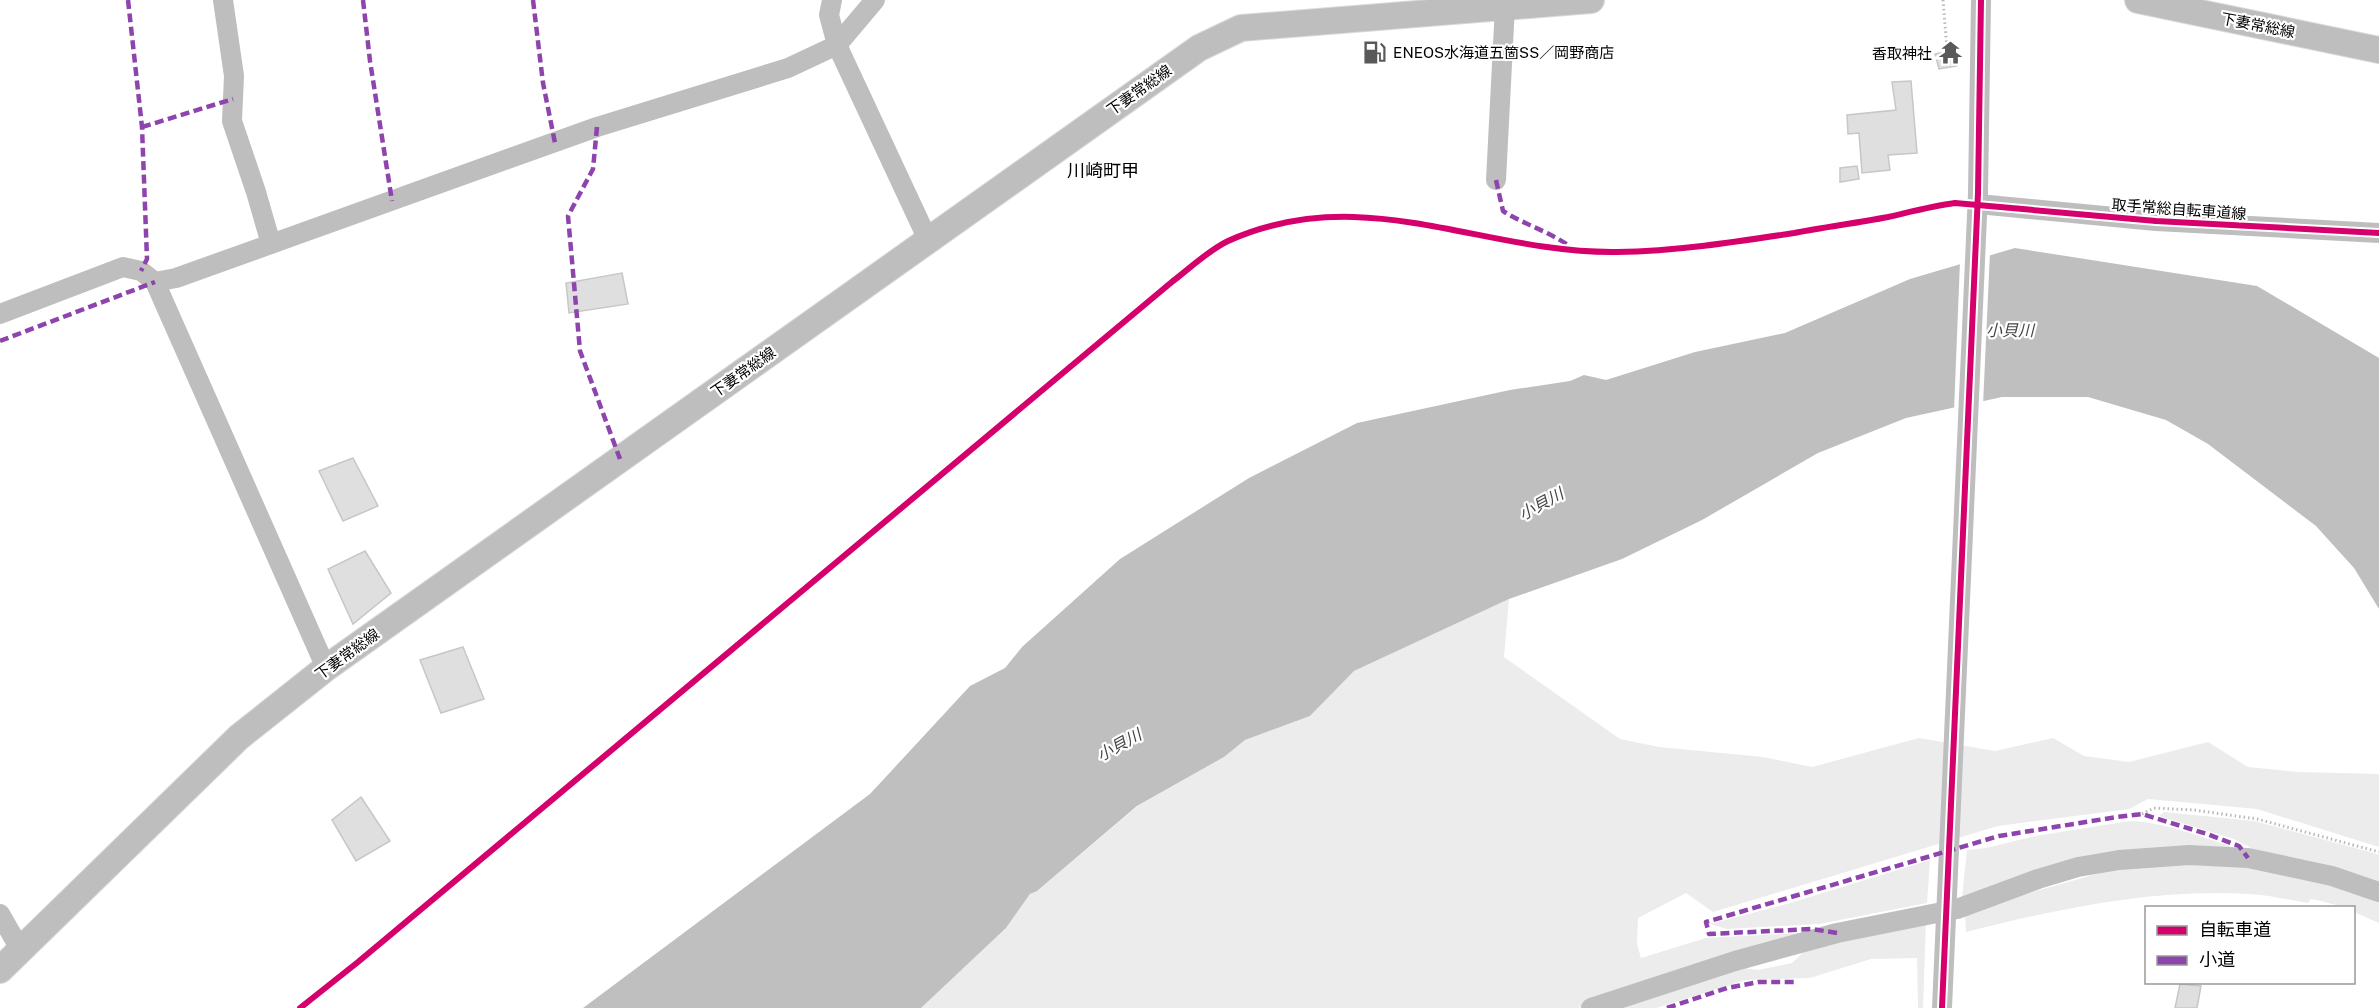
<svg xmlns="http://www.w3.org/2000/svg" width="2379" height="1008" viewBox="0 0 2379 1008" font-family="'Public Sans','Noto Sans JP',sans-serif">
  <rect width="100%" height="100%" fill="#fff"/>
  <g fill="#ececec">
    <path d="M1509,599l-5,58 116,82 39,8 104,10 49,10 107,-29 76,13 58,-13 31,18 45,6 79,-20 40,25 50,5 81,2v73l-122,-38 -109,-10 -19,10 -131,17 -285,86 -27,-19 -48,25 -1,26 4,14 65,-20 93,-5 13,1 -87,25 -147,49h-657l85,-80 24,-34 7,-3 101,-85 86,-49 21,-17 65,-24 44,-45z"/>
    <path d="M2164,812l90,9 116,31 9,3v31l-113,-30 -32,-17 -75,-23z"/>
    <path d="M2130,821c34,1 68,15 100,25l1,7 -35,-3 -234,47 5,-47 19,-2 49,-12z"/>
    <path d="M1930,860l-3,43 -108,21 -92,5 -17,-5 77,-20z"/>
    <path d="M2164,864h61l41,4 113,29v26l-25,-11v-4c-15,-1 -29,-7 -43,-9l-3,4c-19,-3 -39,-8 -59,-9 -93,-6 -193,15 -283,38l-1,-17 47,-17 95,-27z"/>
    <path d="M1926,922l-3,86h-5l-1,-50 -46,1 -61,19 -64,2 -90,28h-40l126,-40 16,2 34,-7 17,-16z"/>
  </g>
  <path fill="#bfbfbf" d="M2015,248l242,38 122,72v251l-25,-41 -38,-42 -108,-82 -42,-24 -78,-23h-86l-96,21 -88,35 -116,67 -80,39 -113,40 -155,72 -44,45 -65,24 -21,17 -87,49 -100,85 -7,3 -24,34 -85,80h-338l287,-214 100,-108 35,-18 17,-21 98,-88 129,-81 108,-55 153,-33 60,-9 14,-6 22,5 89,-28 90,-19 125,-54z"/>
  <path fill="#fff" d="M1990,252l-7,153 -29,6 6,-150z"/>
  <g fill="#dfdfdf" stroke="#c7c7c7" stroke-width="1.5">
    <path d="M1953,50l4,16 -18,3 -4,-15z"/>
    <path d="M1911,81l6,72 -29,2 2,15 -28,3 -3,-40 -11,1 -1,-19 49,-5 -4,-28z"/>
    <path d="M1857,166l2,13 -19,3v-14z"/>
    <path d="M622,273l6,31 -59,9 -3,-30z"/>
    <path d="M353,458l25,48 -35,15 -24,-50z"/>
    <path d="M365,551l26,42 -38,31 -25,-55z"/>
    <path d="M463,647l21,52 -43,14 -21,-53z"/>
    <path d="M361,797l29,44 -34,20 -24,-41z"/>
    <path d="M2180,984l21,2 -4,22h-22z"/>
  </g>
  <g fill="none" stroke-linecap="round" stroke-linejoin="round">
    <defs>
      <g id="major">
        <path d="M2138,0l241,50"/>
        <path d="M0,970l239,-233 87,-69 873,-620 42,-20 350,-28"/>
      </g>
    </defs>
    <use href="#major" stroke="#dbdbdb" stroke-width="28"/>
    <g stroke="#b9b9b9" stroke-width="3" stroke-dasharray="1.5 3" stroke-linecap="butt">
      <path d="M1943,0l4,49"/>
      <path d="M2142,814l12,-6 40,2 63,9 122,33"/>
    </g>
    <g stroke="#bebebe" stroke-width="20">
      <path d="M223,0l11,76 -2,45 24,71 15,52"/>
      <path d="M832,0l-3,15 8,30 91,195"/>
      <path d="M1496,180l9,-174"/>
      <path d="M1978,204l178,17 223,12"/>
      <path d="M155,282l21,-4 421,-151 191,-59 49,-23 38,-45"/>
      <path d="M0,314l123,-47 18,4 14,11 171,386"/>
      <path d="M0,914l20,35"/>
      <path d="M1591,1008l144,-47 102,-28 120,-24 81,-30 40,-12 41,-7 70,-5 59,3 84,18 47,16"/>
      <path d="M1942,1008l36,-815 3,-193"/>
    </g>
    <use href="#major" stroke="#bebebe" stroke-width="26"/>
    <g stroke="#8e44ad" stroke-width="4.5" stroke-dasharray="9 4.5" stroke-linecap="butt">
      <path d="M128,0l14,127 5,132 -6,12"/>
      <path d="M363,0l7,61 22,140"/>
      <path d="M533,0l10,83 12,60"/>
      <path d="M142,127l91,-28"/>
      <path d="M597,127l-4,42 -25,47 12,135 40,108"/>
      <path d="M1496,180l7,31c22,14 48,21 69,37"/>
      <path d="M0,341l155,-59"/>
      <path d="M1837,933l-25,-4 -103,5 -3,-12 293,-86 118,-19 25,-3 65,20 32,12 9,12"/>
      <path d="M1667,1008l60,-20 32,-6h37"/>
    </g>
    <defs>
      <g id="cycleway">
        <path d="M300,1008l58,-46 815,-681c17,-13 36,-31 55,-40 136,-61 254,13 389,11 60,-1 118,-10 177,-19 31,-6 63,-10 94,-16 22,-5 44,-11 67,-14l201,18 223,12"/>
        <path d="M1942,1008l36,-815 3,-193"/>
      </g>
    </defs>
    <use href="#cycleway" stroke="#fff" stroke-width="10"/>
    <use href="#cycleway" stroke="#d6006c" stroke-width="6"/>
  </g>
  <defs>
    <symbol id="fuel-bare" viewBox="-9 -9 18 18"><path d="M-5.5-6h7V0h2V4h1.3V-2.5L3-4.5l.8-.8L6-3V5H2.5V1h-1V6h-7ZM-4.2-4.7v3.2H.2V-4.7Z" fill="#595959" stroke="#fff" stroke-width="2.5" paint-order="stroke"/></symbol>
    <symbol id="temple-bare" viewBox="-9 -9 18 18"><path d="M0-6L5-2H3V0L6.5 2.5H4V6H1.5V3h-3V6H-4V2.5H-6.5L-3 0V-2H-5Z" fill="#595959" stroke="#fff" stroke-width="2.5" paint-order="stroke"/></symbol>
  </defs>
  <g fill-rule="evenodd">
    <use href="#fuel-bare" x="1358" y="36" width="33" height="33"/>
    <use href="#temple-bare" x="1934" y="36" width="33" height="33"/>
  </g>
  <g text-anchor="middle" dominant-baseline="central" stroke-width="4.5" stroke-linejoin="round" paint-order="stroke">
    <g font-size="15" fill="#000" stroke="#fff">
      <text transform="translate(2258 25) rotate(11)">下妻常総線</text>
      <text transform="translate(1139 90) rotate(-35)">下妻常総線</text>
      <text transform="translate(2179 209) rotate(4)">取手常総自転車道線</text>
      <text transform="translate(743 372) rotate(-35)">下妻常総線</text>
      <text transform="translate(347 654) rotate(-36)">下妻常総線</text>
    </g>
    <g font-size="15" fill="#000" stroke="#fff" text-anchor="start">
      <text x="1393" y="52">ENEOS水海道五箇SS／岡野商店</text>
      <text x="1932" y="53" text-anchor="end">香取神社</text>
    </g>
    <g font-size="16" font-style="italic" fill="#444" stroke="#fff">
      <text x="2010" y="330">小貝川</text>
      <text transform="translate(1541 504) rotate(-29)">小貝川</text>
      <text transform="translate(1119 745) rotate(-29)">小貝川</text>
    </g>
    <g font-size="18" fill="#000" stroke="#fff">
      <text x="1103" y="170">川崎町甲</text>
    </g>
  </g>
  <rect x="2145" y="906" width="210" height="78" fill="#ffffff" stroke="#999999" stroke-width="1.5"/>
  <rect x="2157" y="926" width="30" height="9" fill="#d6006c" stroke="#999999" stroke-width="1.5"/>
  <text x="2199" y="936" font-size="18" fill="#000000">自転車道</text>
  <rect x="2157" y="956" width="30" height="9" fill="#8e44ad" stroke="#999999" stroke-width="1.5"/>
  <text x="2199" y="966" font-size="18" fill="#000000">小道</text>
</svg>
